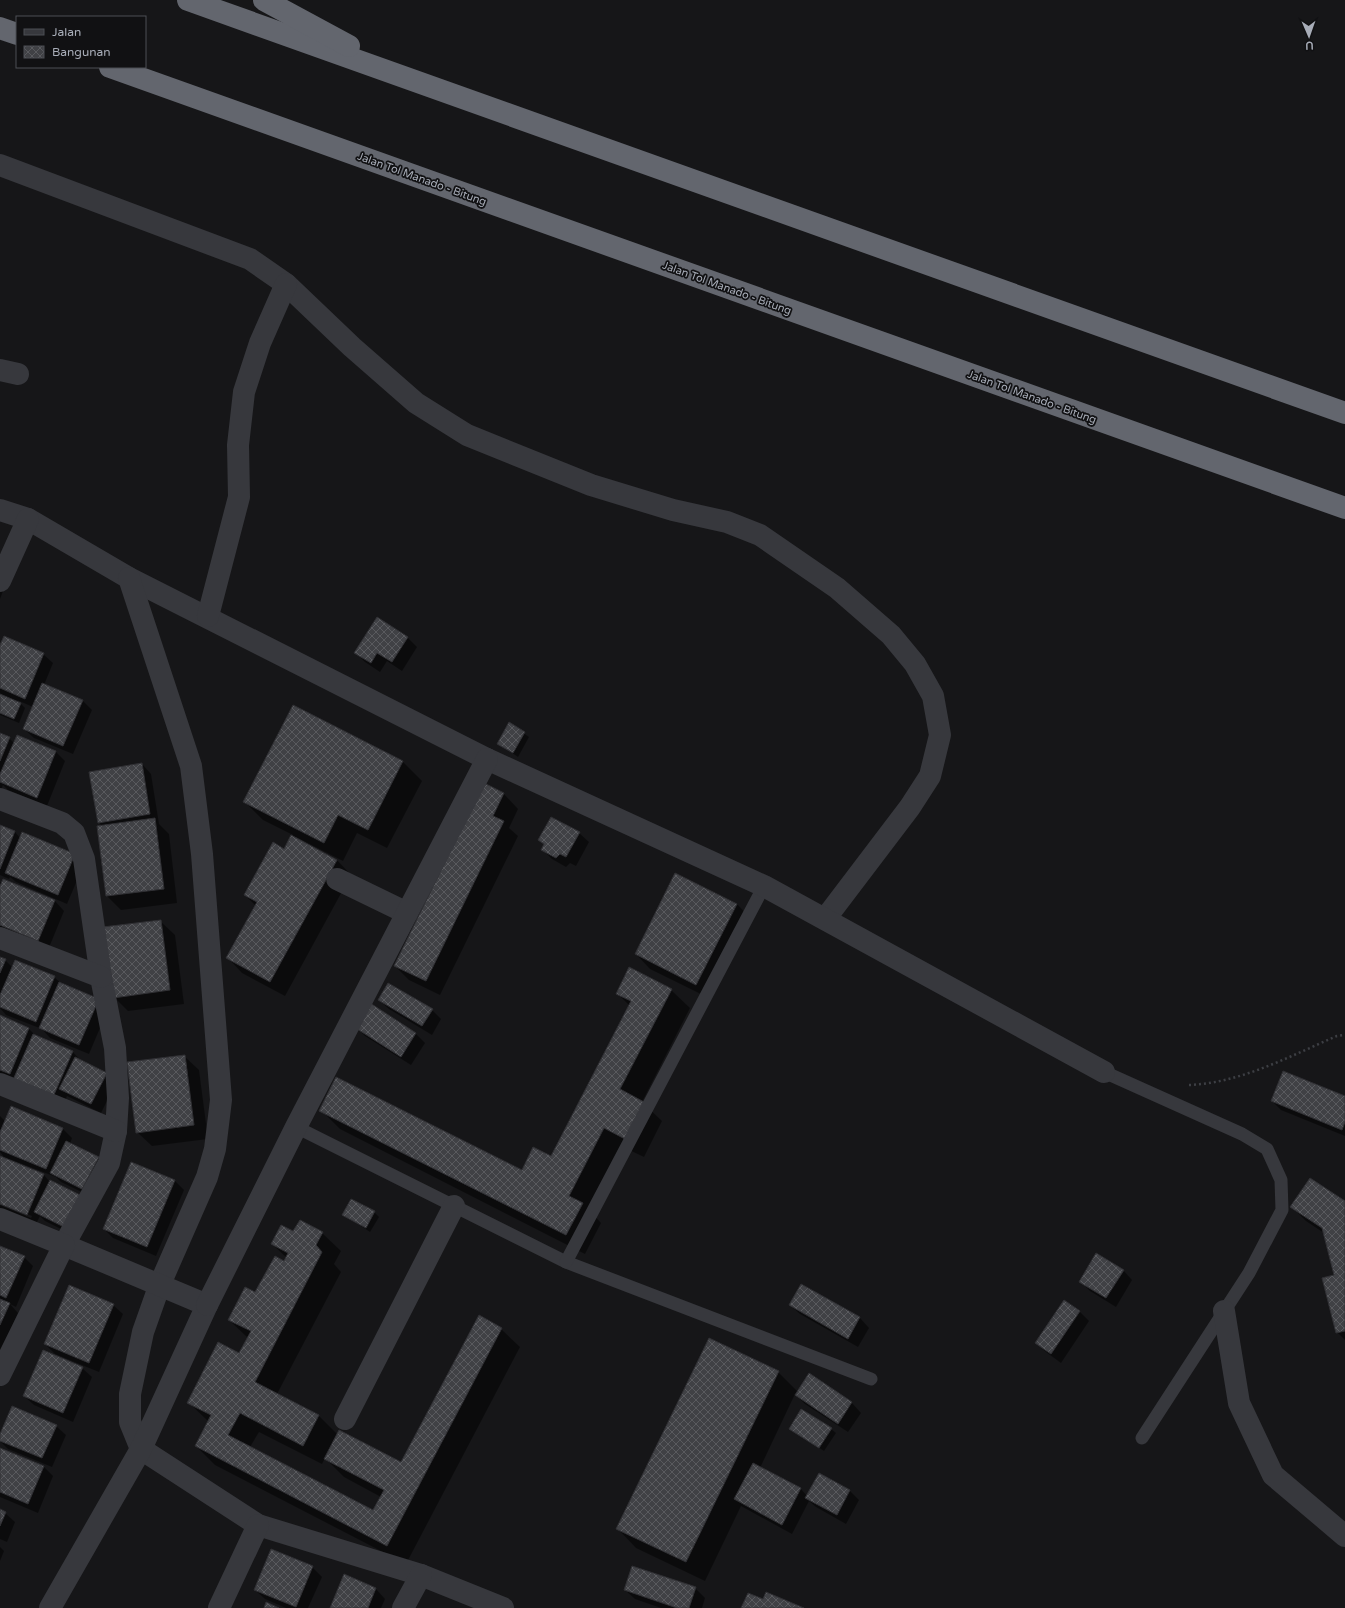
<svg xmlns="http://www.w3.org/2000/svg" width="1345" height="1608" viewBox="0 0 1345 1608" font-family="'Varela Round',sans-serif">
  <defs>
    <pattern id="building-cross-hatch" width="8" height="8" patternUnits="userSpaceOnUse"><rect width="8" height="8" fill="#404145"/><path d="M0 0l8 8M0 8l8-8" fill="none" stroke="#595a5e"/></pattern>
  </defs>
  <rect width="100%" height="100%" fill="#161618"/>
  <g fill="#0007" fill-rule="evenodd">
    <path d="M0,553l13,11 -13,35z"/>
    <path d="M378,619l30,19 9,9 -15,24 -15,-10 -7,11 -15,-10 -9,-9z"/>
    <path d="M0,648l43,6 10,9 -9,22 38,15 10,10 -19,44 -39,-16 -10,-9 9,-22 -16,-7 8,8 -6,15 -19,-8z"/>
    <path d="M293,707l110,55 19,19 -35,67 -30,-15 -14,28 -47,-24v2l41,21 14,15 -66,121 -43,-23 -14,-15 28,-52 -11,-11 39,-45 9,-15 -30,-15 -19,-19z"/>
    <path d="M510,724l19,13 -11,20 -20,-14z"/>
    <path d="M0,734l9,4 5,5 3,-7 39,16 9,9 -18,45 -39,-16 -5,-5 -3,7z"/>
    <path d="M142,764l9,10 8,50 10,10 8,69 -56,7 -14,-14 -5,-70 -3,-4z"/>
    <path d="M484,785l20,9 14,15 -9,19 9,8 -78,159 -31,-15 -14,-14z"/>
    <path d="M0,826l15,6 6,7 63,25 -17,40 -51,-22 -6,-5 -1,2 -9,-4z"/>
    <path d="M579,833l10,9 -13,24 -6,-3 -4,4 -14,-8 -10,-10 3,-4 -5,-5z"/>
    <path d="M4,880l51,21 9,10 -16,39 -48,-20v-48l2,2z"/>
    <path d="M737,904l14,15 -40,80 -61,-30 -14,-15z"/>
    <path d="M160,921l15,14 9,69 -56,7 -14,-14z"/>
    <path d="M0,958l5,2 8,8 41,9 8,7 46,25 -19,45 -39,-16 -8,-9 -36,-14 -6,-7z"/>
    <path d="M671,990l19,18 -48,94 20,19 -18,36 -21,-10 -33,64 11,12 -16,31 -245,-125 -19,-19 201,62 30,-15 78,-151 -13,-13z"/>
    <path d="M379,1000l53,10 9,9 -9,16 -43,-26z"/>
    <path d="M370,1005l46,29 9,9 -14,22 -46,-29 -9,-9z"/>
    <path d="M0,1017l29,12 8,8 35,14 10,11 25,12 9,9 -15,30 -34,-17 -4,9 -63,-30z"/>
    <path d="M184,1056l15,14 9,69 -56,7 -15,-14z"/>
    <path d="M1345,1097v39l-64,-26 -9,-9z"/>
    <path d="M0,1116l6,6 57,7 9,9 -2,6 28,14 9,9 -15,30 -31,-15 -5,-5 -52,-20 -4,-5z"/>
    <path d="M0,1157l44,18 5,6 32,16 -6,39 -30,-15 -5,-5 -4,8 -36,-15v-4l31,13 1,-2 -32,-13z"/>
    <path d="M131,1163l44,18 9,9 -28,66 -43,-18 -9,-9z"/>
    <path d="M351,1200l23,12 5,5 -9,15 -27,-18z"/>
    <path d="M1345,1203v137l-8,-8 -2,-56 -11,-43 -18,-12 -14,-14z"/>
    <path d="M294,1233h28l19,18 -7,13 7,8 -64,122 41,21 20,20 64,29 99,-135 19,18 -114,217 -191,-99 -19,-19 13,-24 -21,-20 52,-48 8,-16 -19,-18 55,-58 3,-4 -15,-14zM259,1432l63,32 3,-6 19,19 37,20 -7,14 -124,-64z"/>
    <path d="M0,1247l24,10 9,9 -17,41 -6,-3 8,9 -18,40z"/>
    <path d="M1123,1270l9,10 -16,27 -26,-16 -9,-9z"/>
    <path d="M802,1285l58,33 9,10 -11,19 -58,-33 -10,-9z"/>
    <path d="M1064,1301l16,11 9,9 -28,42 -15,-11 -10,-9z"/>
    <path d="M113,1305l10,9 -24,58 -44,-18 -10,-10z"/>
    <path d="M82,1368l10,9 -19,45 -39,-17 -10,-9z"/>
    <path d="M778,1372l20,20 11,-18 43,29 9,10 -13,19 -43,-28 -10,-10 -35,74 41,21 6,7 12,-22 31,17 9,9 -13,24 -30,-17 -7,-6 -17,33 -51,-28 -36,75 -69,-33 -18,-19z"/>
    <path d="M56,1426l10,9 -14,32 -44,-18 -8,-8v-4z"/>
    <path d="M791,1429h40l5,4 -12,18z"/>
    <path d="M0,1449l44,18 9,9 -15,37 -38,-16z"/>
    <path d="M0,1510l5,3 10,9 -8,20 -7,-3z"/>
    <path d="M0,1547l4,4 -4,10z"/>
    <path d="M312,1567l10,10 -14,31h-22l-21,-9 -10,-9z"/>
    <path d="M344,1576l32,13 9,10 -4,9h-50z"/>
    <path d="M695,1588l10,10 -3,10h-41l-26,-9 -10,-9z"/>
  </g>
  <g fill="url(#building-cross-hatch)" stroke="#303034">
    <path d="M377,617l31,20 -16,25 -15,-9 -6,10 -17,-10z"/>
    <path d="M4,636l40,17 -19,46 -25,-11v-43z"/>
    <path d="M42,683l41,17 -20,46 -40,-17z"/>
    <path d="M0,694l21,9 -7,16 -14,-6z"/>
    <path d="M293,705l110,56 -35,69 -30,-15 -14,28 -81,-41z"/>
    <path d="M509,722l16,10 -12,21 -16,-9z"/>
    <path d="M0,733l10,4 -10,24z"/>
    <path d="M17,735l39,16 -19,47 -37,-16v-8z"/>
    <path d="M142,763l8,51 -52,9 -9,-51z"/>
    <path d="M484,783l20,10 -11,23 11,5 -78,160 -32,-15z"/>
    <path d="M551,817l29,15 -14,25 -6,-3 -4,4 -15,-8 3,-6 -6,-4z"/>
    <path d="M155,818l9,71 -58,7 -9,-70z"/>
    <path d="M0,825l15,6 -15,38z"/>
    <path d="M22,832l53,22 -17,41 -53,-22z"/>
    <path d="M291,835l46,25 -67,122 -44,-24 31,-56 -13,-7 29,-53 11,7z"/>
    <path d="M675,873l62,31 -41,81 -61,-31z"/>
    <path d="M3,879l52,21 -17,41 -38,-16v-39z"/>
    <path d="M161,920l9,70 -57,8 -10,-71z"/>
    <path d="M0,957l6,2 -6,14z"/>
    <path d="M15,960l40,16 -19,46 -36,-15v-12z"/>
    <path d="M629,967l43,22 -52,100 24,13 -19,37 -21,-11 -35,68 14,7 -17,32 -247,-124 17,-34 186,93 11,-23 18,9 80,-155 -15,-7z"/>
    <path d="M59,982l40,17 -20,46 -40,-17z"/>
    <path d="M388,983l45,26 -11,17 -44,-26z"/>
    <path d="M370,1003l46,30 -15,24 -47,-30z"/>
    <path d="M0,1015l29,13 -19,46 -10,-4z"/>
    <path d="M33,1034l40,17 -20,46 -40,-17z"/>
    <path d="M185,1055l9,70 -58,8 -9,-71z"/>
    <path d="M75,1057l32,16 -16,31 -32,-15z"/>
    <path d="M1283,1071l62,25v26l-3,8 -71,-29z"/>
    <path d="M11,1106l52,22 -17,41 -46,-19v-18z"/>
    <path d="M66,1141l33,16 -17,32 -32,-16z"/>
    <path d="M0,1156l44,18 -17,41 -27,-11z"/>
    <path d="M131,1162l44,18 -28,67 -44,-18z"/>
    <path d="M1310,1178l35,23v130l-9,2 -14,-55 12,-3 -12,-47 -32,-21z"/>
    <path d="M50,1180l32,16 -16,32 -32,-16z"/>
    <path d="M351,1199l24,12 -9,17 -24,-13z"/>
    <path d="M300,1220l23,12 -7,13 6,7 -67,130 64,33 -16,31 -63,-33 -12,22 145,75 11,-20 -60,-31 15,-29 62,32 78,-147 23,13 -115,218 -192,-100 16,-31 -24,-12 31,-61 21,11 12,-22 -23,-11 17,-33 10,5 20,-36 9,5 4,-8 -17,-9 10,-19 12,6z"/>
    <path d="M0,1246l25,10 -19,42 -6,-3z"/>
    <path d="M1096,1253l28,17 -18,28 -27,-16z"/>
    <path d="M801,1284l59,33 -12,22 -59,-34z"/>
    <path d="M69,1285l45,19 -25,59 -45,-19z"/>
    <path d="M0,1299l10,4 -10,22z"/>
    <path d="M1064,1300l16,11 -29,43 -16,-11z"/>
    <path d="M709,1338l70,33 -93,191 -70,-33z"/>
    <path d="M43,1350l40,17 -20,46 -40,-17z"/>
    <path d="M809,1373l43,29 -14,22 -43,-29z"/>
    <path d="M12,1406l45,19 -15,33 -42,-17v-7z"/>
    <path d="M801,1409l31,19 -13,20 -30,-19z"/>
    <path d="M0,1448l44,18 -16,38 -28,-12z"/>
    <path d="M753,1463l48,25 -19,37 -48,-26z"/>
    <path d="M819,1473l31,17 -13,25 -32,-17z"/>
    <path d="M0,1509l6,3 -6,14z"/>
    <path d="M271,1549l42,17 -17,41 -42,-17z"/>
    <path d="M632,1566l64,21 -7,21h-12l-53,-18z"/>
    <path d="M344,1574l32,14 -8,20h-38z"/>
    <path d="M766,1592l38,16h-63l7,-15 15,6z"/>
    <path d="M266,1602l13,6h-15z"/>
  </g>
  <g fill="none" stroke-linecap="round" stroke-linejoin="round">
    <path stroke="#3d3f44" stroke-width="2.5" stroke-dasharray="2 3" stroke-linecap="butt" d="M1189,1085c52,-2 101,-29 148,-49l8,-1"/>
    <g stroke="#37383d" stroke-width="13">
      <path d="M1104,1072l138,62 25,15 14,31 1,30 -33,63 -107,165"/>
      <path d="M296,1127l270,135 305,117"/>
      <path d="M566,1262l198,-376"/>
    </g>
    <g stroke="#37383d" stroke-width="22">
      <path d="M0,165l250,94 36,25 66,63 64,56 51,32 124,50 82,25 54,12 33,13 77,53 54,47 24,29 18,32 7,39 -10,41 -20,31 -85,112"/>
      <path d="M0,370l18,4"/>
      <path d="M0,510l28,9 101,59 358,181 277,127 340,186"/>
      <path d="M129,578l62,188 11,88 19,246 -6,49 -8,28 -47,107 -17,48 -13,62v28l11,27 117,76 163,50 82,33"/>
      <path d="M0,581l28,-62"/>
      <path d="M208,616l31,-119 -1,-52 6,-53 16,-49 26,-59"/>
      <path d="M0,799l62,24 12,10 10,26 17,118 14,71 3,50 -2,33 -7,32 -45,82 143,60 -66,144 -91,159"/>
      <path d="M337,879l70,34"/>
      <path d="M0,938l101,39"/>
      <path d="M0,1084l116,47"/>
      <path d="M0,1219l64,26 -64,130"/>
      <path d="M207,1305l89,-178 191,-368"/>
      <path d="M1224,1311l15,92 34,72 72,61"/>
      <path d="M345,1419l109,-213"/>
      <path d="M219,1608l39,-83"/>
      <path d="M403,1608l18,-33"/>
    </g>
    <g stroke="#63666e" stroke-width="22">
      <path d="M188,0l1157,413"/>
      <path d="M264,0l85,46"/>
      <path d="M0,28l17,6"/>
      <path d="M110,67l1235,441"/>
    </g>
  </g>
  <g text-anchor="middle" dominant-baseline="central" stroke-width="3.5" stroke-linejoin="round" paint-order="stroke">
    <g font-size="11" fill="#a8adb8" stroke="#111113">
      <text transform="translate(422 179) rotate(20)">Jalan Tol Manado - Bitung</text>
      <text transform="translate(727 288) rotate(20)">Jalan Tol Manado - Bitung</text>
      <text transform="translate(1032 397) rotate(20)">Jalan Tol Manado - Bitung</text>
    </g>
  </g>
  <rect x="16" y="16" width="130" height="52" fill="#111113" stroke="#4d4f55"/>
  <rect x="24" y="29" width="20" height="6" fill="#37383d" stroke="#4d4f55"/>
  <text x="52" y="36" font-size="12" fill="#a8adb8">Jalan</text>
  <rect x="24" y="46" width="20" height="12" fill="url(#building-cross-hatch)" stroke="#4d4f55"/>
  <text x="52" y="56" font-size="12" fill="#a8adb8">Bangunan</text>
  <g transform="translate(1309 36) rotate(178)" stroke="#111113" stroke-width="3" paint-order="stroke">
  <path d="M0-3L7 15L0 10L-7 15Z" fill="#a8adb8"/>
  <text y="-6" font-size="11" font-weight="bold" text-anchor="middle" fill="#a8adb8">U</text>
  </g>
</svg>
